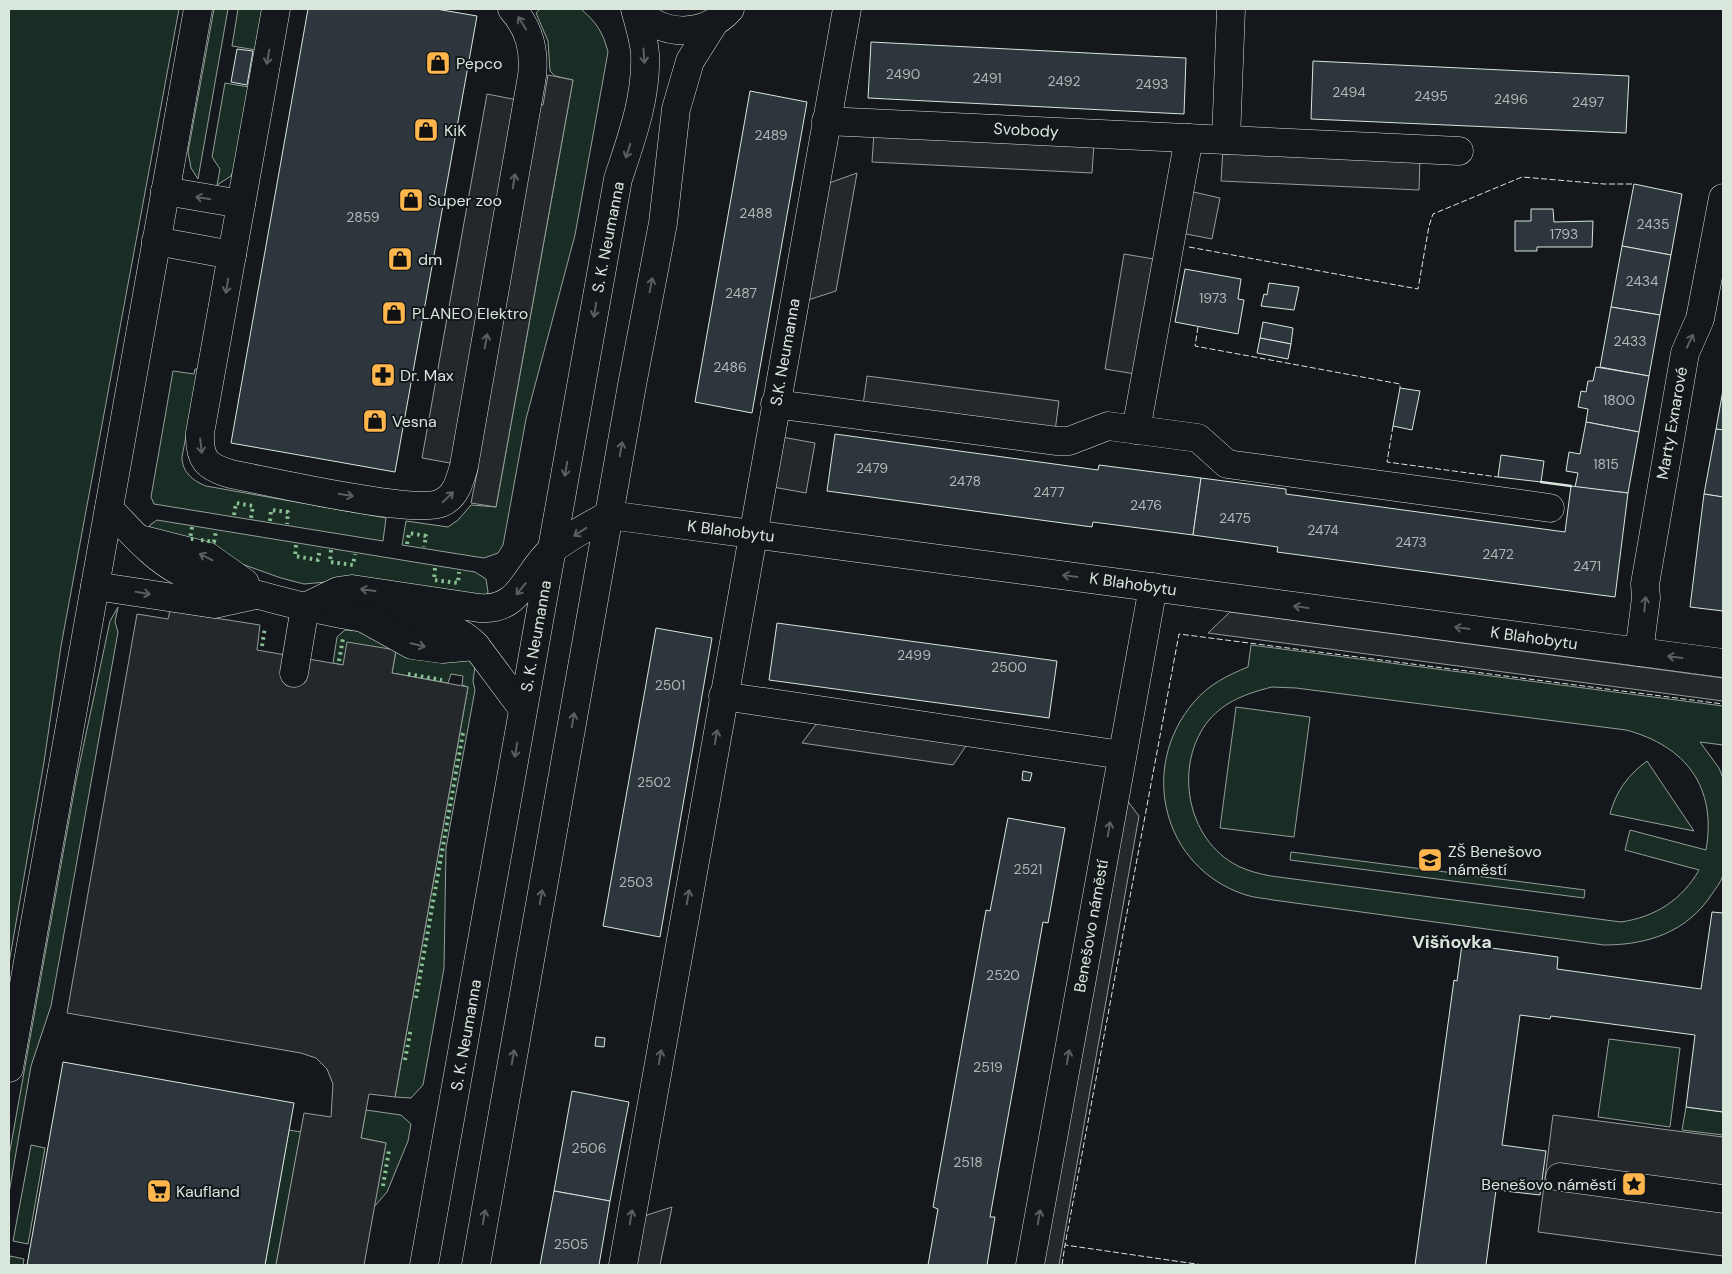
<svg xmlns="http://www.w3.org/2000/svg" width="1732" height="1274" viewBox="0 0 1732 1274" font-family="'DM Sans',sans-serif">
  <rect width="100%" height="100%" fill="#14181c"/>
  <g fill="#1a2d24" stroke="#939e99" fill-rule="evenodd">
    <path d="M9,9h170l-118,637 -17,116 -35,201z"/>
    <path d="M214,9h14l-30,170 -7,-11 -3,-16z"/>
    <path d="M238,9h25l-7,41 -24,-4z"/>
    <path d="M540,9h41c15,13 22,23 27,43l-33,183 -49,184 -23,126 -5,8 -14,5 -82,-13 4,-24 42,6 10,-7 13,-15 25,2 77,-427 -18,-4 -5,-5 -2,-30 -12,-28z"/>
    <path d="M225,83l24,4 -14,79 -4,10 -14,9 3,-16 -8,-12z"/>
    <path d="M195,369h4l-17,88c0,15 11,24 24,29l180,32 -3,23 -229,-37 -3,-7 22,-126 21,3z"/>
    <path d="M157,520l318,52 11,7 2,13 -2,6 -160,-16 -22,2 -23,-6 -132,-47 1,-6z"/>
    <path d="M118,607l-3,15 3,10 -67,374 -20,60 -22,127v-37l67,-375 34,-160z"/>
    <path d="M345,630l14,1 117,28 -3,22 2,9 -29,158 -2,120 -21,117 -12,13 -16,-1 73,-410 -6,-2 1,-9 -12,-2 -3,9 -56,-10 4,-22 -53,14 -10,-2 4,-26z"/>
    <path d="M1251,645l472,61v39l-23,-3 19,26 4,10c0,29 4,69 0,96 -1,7 -7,14 -11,20 -25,38 -64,51 -108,51l-331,-45c-9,-2 -18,-2 -27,-5 -84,-27 -108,-128 -52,-193 14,-17 34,-27 54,-35zM1272,687l24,1 330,42c60,16 91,57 80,120l-76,-20 -5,20 74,20c-17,30 -44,47 -78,52l-350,-46c-11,-2 -23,-5 -33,-10 -52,-26 -65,-102 -29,-146 16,-19 39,-27 63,-33z"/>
    <path d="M1236,707l74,10 -16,120 -74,-9z"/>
    <path d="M1647,761l47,70 -84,-17c6,-23 18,-39 37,-53z"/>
    <path d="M1291,852l294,38 -1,8 -294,-38z"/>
    <path d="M1609,1039l71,9 -10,79 -72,-10z"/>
    <path d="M1686,1107l37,5v23l-41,-5z"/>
    <path d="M366,1110l35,5 10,9 -3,17 -21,51 -13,15 12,-64 -25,-5z"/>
    <path d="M289,1130l12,2 -25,133h-11z"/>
    <path d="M31,1145l14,3 -17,96 -15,-3z"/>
    <path d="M10,1256l14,3 -1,6h-14z"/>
  </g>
  <g fill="#24282b" stroke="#939e99">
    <path d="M548,75l25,5 -77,427 -25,-4 7,-35 -56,-10 65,-364 56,11z"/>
    <path d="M874,132l220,12 -2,29 -220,-11z"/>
    <path d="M1223,148l197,9 -1,33 -198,-9z"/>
    <path d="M857,173l-21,118 -28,9 21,-117z"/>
    <path d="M1189,191l31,7 -8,41 -31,-6z"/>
    <path d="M1124,254l30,5 -19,115 -30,-5z"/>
    <path d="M867,376l192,25 -4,30 -192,-26z"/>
    <path d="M782,437l33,6 -9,50 -33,-6z"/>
    <path d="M170,611l90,14 -3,25 86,15 4,-23 49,8 -4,23 76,14 -73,410 -26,-3 -8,44 25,5 -22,122h-88l28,-152 27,4 2,-33 -6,-15 -11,-11 -15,-5 -234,-40 70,-399 31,5z"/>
    <path d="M1230,612l493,66v23l-515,-68z"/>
    <path d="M820,719l150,21 -17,25 -151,-22z"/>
    <path d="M1123,795l16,21 -80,449h-20z"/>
    <path d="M1553,1115l170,22v119l-185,-24z"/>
    <path d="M672,1207l-12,58h-26l10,-49z"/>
  </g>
  <g fill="#2c363c" stroke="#d8e6dc">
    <path d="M308,9h128l41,7 -82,456 -164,-29z"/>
    <path d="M871,42l315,16 -2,56 -316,-16z"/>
    <path d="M237,49l16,2 -6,34 -16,-3z"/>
    <path d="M1313,61l316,15 -3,57 -315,-14z"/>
    <path d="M750,91l57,11 -55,311 -57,-11z"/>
    <path d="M1634,184l48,10 -11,61 -49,-9z"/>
    <path d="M1531,209h22l1,13 39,-1 -1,26h-55v4h-22v-30h16z"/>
    <path d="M1622,246l49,9 -11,60 -49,-8z"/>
    <path d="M1185,269l56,10 -3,20 6,1 -6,34 -63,-12z"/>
    <path d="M1269,283l30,4 -5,23 -33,-4 3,-12 3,1z"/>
    <path d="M1611,307l49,8 -11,61 -49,-9z"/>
    <path d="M1263,322l30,6 -2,16 -31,-6z"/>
    <path d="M1260,338l31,6 -3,15 -31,-6z"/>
    <path d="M1596,367l53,9 -10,56 -53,-10 2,-13 -10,-2 3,-16 5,1 2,-11h5z"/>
    <path d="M1400,388l20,3 -8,39 -19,-4z"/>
    <path d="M1723,390v40l-7,-1z"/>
    <path d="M1586,422l53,10 -11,61 -53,-6 3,-14 -12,-2 3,-19 11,2z"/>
    <path d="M1716,429l7,1v67l-19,-3z"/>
    <path d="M835,434l263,36 1,-5 102,13 -8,57 -100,-13 -1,5 -265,-36z"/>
    <path d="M1501,455l43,6 -3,21 -43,-5z"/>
    <path d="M1201,478l85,11v5l279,38 6,-46 57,7 -13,104 -338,-45 1,-5 -85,-12z"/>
    <path d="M1704,494l19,3v114l-33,-4z"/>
    <path d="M777,623l280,38 -8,57 -280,-38z"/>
    <path d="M656,628l56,10 -52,299 -57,-11z"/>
    <path d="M1023,771l9,2 -2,8 -8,-1z"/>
    <path d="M1008,818l57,10 -17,95 -5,-1 -53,295h5l-8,48h-59l10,-56 -5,-2 53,-297 4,1z"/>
    <path d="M1712,912l11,1v199l-37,-5 9,-72 -144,-19 -1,3 -30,-4 -18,130 44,6 -6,44 -44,-5 -10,75h-71l39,-285 3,1 5,-37 96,13 -1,12 144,20z"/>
    <path d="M596,1037l9,1 -1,9 -9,-1z"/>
    <path d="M63,1062l231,41 -29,162h-238z"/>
    <path d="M572,1091l57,11 -19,99 -56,-10z"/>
    <path d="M554,1191l56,10 -11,64h-59z"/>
  </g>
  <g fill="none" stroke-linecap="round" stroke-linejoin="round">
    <defs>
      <g id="minor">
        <path d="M276,9l-76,424c-1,26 6,34 31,41 37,7 183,41 210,29 15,-6 19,-23 23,-37l68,-390c3,-27 -3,-48 -20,-67"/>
        <path d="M637,9c25,29 68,28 93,0"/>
        <path d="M826,121l633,30"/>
        <path d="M1226,140l5,-131"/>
        <path d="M165,191l76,13"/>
        <path d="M156,241l76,14"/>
        <path d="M775,404l282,37h12l39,-15 90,12 29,26 323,44"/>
        <path d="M1136,430l53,-292"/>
        <path d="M109,509c22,22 44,49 72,63 40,13 83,25 124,35 18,3 35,7 53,10 40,5 88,-3 118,29"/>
        <path d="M144,540l63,16 38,27"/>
        <path d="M95,586l119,18 42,-9"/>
        <path d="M305,607l33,-16 14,-2 127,19c43,4 47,-38 74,-59 17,-13 37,-24 56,-34l1114,148"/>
        <path d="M365,619l47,26 30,4 34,-3 47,63"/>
        <path d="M1639,652l7,-54 -1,-14 40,-231 15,-34 23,-121"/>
        <path d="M294,673l11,-66"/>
        <path d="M723,696l399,59"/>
        <path d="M9,1068l189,-1059"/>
        <path d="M1560,1177l163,22"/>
        <path d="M424,1265l194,-1086c13,-39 29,-82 27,-125 -1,-15 -6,-30 -10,-45"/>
        <path d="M476,1265l156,-880 31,-162 13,-114 14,-48 24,-38"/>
        <path d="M623,1265l224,-1256"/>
        <path d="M1030,1265l123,-678"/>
      </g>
    </defs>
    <use href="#minor" stroke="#d8e6dc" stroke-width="29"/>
    <use href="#minor" stroke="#14181c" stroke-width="28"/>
    <g stroke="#8ac095" stroke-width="4" stroke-dasharray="2.5 4" stroke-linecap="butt">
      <path d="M234,515l2,-12 17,3 -2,12"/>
      <path d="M270,521l1,-11 17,2 -1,12"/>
      <path d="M192,527l-2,12h4"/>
      <path d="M201,540l13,2 2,-11"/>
      <path d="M407,544l2,-11 17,3 -2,11"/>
      <path d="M296,545l-1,11 23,4 2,-11"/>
      <path d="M331,550l-1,12 23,3 2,-11"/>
      <path d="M435,568l-1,12 24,3 1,-11"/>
      <path d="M262,646l3,-19"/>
      <path d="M339,661l4,-23"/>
      <path d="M408,674l34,6"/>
      <path d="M416,998l47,-265"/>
      <path d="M405,1060l6,-32"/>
      <path d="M383,1186l6,-36"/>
    </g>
    <g stroke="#d8e6dc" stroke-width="1" stroke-dasharray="6 2.5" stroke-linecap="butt">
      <path d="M1189,247l229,42 11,-63 4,-12 89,-37 82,7h30"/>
      <path d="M1198,327l-3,19 205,38v4"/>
      <path d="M1393,426l-6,36 111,15"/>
      <path d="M1062,1265l3,-20"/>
      <path d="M1203,1265l-138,-20 114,-611 544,70"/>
    </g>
    <path stroke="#d8e6dc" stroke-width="2.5" d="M1541,482l30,4"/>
  </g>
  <defs><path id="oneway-shaft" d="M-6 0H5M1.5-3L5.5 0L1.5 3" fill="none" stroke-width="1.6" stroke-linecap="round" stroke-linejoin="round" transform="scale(1.25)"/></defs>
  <g stroke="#59605f">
    <use href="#oneway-shaft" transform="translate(522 23) rotate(-123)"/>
    <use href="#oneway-shaft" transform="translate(644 56) rotate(86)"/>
    <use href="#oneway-shaft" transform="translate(268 57) rotate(100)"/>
    <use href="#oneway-shaft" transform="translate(628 151) rotate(108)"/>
    <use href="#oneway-shaft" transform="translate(514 181) rotate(-80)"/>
    <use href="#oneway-shaft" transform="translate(203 198) rotate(-170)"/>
    <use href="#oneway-shaft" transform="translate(651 285) rotate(-79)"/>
    <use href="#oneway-shaft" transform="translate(227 286) rotate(100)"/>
    <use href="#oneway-shaft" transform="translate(595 310) rotate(100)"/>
    <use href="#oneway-shaft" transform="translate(486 341) rotate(-80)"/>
    <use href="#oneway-shaft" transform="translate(1690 341) rotate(-65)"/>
    <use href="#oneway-shaft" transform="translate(201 446) rotate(84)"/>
    <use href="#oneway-shaft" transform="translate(621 449) rotate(-80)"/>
    <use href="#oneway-shaft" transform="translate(566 469) rotate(100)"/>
    <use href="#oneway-shaft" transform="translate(346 495) rotate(10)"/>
    <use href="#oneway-shaft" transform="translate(448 497) rotate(-44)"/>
    <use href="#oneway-shaft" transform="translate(580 532) rotate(147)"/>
    <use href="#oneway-shaft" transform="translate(206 557) rotate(-153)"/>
    <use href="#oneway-shaft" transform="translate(1070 576) rotate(-172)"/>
    <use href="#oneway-shaft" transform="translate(521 589) rotate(129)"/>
    <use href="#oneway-shaft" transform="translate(368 590) rotate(-173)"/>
    <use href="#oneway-shaft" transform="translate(143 593) rotate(9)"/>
    <use href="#oneway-shaft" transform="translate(1645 604) rotate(-85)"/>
    <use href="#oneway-shaft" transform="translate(1301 607) rotate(-172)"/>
    <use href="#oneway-shaft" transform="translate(1462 628) rotate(-172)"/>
    <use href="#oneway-shaft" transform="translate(418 645) rotate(13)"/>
    <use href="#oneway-shaft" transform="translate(1675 657) rotate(-173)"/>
    <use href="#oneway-shaft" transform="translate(573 720) rotate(-80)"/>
    <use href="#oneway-shaft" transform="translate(716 737) rotate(-80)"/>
    <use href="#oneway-shaft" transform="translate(516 750) rotate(100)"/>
    <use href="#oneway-shaft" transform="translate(1109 829) rotate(-80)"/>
    <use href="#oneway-shaft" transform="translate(541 897) rotate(-80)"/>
    <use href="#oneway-shaft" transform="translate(688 897) rotate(-80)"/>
    <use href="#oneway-shaft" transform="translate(513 1057) rotate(-80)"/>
    <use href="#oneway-shaft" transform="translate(660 1057) rotate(-80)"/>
    <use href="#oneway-shaft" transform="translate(1068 1057) rotate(-80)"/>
    <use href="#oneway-shaft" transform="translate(484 1217) rotate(-80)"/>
    <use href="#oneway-shaft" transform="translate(631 1217) rotate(-80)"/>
    <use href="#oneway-shaft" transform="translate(1039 1217) rotate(-80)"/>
  </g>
  <defs>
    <symbol id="shop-square" viewBox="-11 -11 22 22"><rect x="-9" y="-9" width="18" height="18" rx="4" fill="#ffb74d" stroke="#14181c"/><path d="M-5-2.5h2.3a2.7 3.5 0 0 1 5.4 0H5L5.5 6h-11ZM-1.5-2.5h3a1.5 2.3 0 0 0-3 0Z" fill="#111"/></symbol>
    <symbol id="pharmacy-square" viewBox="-11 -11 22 22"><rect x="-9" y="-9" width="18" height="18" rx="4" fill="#ffb74d" stroke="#14181c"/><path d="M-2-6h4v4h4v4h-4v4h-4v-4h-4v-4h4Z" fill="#111"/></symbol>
    <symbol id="school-square" viewBox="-11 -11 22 22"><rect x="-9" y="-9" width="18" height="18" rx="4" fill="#ffb74d" stroke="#14181c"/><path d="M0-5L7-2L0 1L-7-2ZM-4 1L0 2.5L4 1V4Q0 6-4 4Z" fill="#111"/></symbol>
    <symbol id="sight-square" viewBox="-11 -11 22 22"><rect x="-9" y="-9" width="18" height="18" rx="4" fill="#ffb74d" stroke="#14181c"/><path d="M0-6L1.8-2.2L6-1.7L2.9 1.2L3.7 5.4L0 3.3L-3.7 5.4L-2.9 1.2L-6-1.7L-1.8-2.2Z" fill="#111"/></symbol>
    <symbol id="supermarket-square" viewBox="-11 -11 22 22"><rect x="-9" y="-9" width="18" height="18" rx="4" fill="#ffb74d" stroke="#14181c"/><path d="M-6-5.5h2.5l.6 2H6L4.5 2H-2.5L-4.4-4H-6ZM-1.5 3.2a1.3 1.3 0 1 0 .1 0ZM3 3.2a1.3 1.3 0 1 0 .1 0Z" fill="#111"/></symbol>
  </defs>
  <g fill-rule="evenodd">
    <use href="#shop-square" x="424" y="49" width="28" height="28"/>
    <use href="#shop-square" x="412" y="116" width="28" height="28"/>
    <use href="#shop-square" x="397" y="186" width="28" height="28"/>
    <use href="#shop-square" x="386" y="245" width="28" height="28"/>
    <use href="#shop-square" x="380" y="299" width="28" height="28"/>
    <use href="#pharmacy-square" x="369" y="361" width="28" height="28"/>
    <use href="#shop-square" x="361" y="407" width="28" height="28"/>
    <use href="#school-square" x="1416" y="846" width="28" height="28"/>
    <use href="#sight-square" x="1620" y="1170" width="28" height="28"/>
    <use href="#supermarket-square" x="145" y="1177" width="28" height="28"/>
  </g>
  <g text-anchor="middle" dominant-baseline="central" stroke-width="4" stroke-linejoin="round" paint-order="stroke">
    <g font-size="14" fill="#adbab4">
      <text x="903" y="74">2490</text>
      <text x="987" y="78">2491</text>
      <text x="1064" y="81">2492</text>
      <text x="1152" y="84">2493</text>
      <text x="1349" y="92">2494</text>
      <text x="1431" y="96">2495</text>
      <text x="1511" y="99">2496</text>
      <text x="1588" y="102">2497</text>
      <text x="771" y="135">2489</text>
      <text x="756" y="213">2488</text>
      <text x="363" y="217">2859</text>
      <text x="1653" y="224">2435</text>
      <text x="1564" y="234">1793</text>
      <text x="1642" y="281">2434</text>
      <text x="741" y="293">2487</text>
      <text x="1213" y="298">1973</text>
      <text x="1630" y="341">2433</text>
      <text x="730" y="367">2486</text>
      <text x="1619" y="400">1800</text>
      <text x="1606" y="464">1815</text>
      <text x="872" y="468">2479</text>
      <text x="965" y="481">2478</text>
      <text x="1049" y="492">2477</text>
      <text x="1146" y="505">2476</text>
      <text x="1235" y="518">2475</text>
      <text x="1323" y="530">2474</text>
      <text x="1411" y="542">2473</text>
      <text x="1498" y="554">2472</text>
      <text x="1587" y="566">2471</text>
      <text x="914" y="655">2499</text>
      <text x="1009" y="667">2500</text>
      <text x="670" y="685">2501</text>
      <text x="654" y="782">2502</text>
      <text x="1028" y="869">2521</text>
      <text x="636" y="882">2503</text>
      <text x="1003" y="975">2520</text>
      <text x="988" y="1067">2519</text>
      <text x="589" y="1148">2506</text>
      <text x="968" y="1162">2518</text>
      <text x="571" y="1244">2505</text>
    </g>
    <g font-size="16" fill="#d8e6dc" stroke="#14181c" text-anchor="start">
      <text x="456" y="63">Pepco</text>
      <text x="444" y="130">KiK</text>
      <text x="428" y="200">Super zoo</text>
      <text x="418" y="259">dm</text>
      <text x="412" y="313">PLANEO Elektro</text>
      <text x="400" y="375">Dr. Max</text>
      <text x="392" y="421">Vesna</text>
      <text x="1448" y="851">ZŠ Benešovo<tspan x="1448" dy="18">náměstí</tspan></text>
      <text x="1616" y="1184" text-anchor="end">Benešovo náměstí</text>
      <text x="176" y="1191">Kaufland</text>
    </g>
    <g font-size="16" fill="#d8e6dc" stroke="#14181c">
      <text transform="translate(1026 130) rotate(3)">Svobody</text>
      <text transform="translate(608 237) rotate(-79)">S. K. Neumanna</text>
      <text transform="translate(785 352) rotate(-80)">S.K. Neumanna</text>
      <text transform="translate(1672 423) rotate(-80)">Marty Exnarové</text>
      <text transform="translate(731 531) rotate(7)">K Blahobytu</text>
      <text transform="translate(1133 584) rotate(8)">K Blahobytu</text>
      <text transform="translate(536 636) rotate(-80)">S. K. Neumanna</text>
      <text transform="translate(1534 638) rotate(8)">K Blahobytu</text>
      <text transform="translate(1091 926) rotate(-80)">Benešovo náměstí</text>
      <text transform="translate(466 1035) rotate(-80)">S. K. Neumanna</text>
    </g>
    <g font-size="18" font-weight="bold" fill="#d8e6dc" stroke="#14181c">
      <text x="1452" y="942">Višňovka</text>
    </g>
  </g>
  <rect width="1732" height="1274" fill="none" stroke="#d8e6dc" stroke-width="20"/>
</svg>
